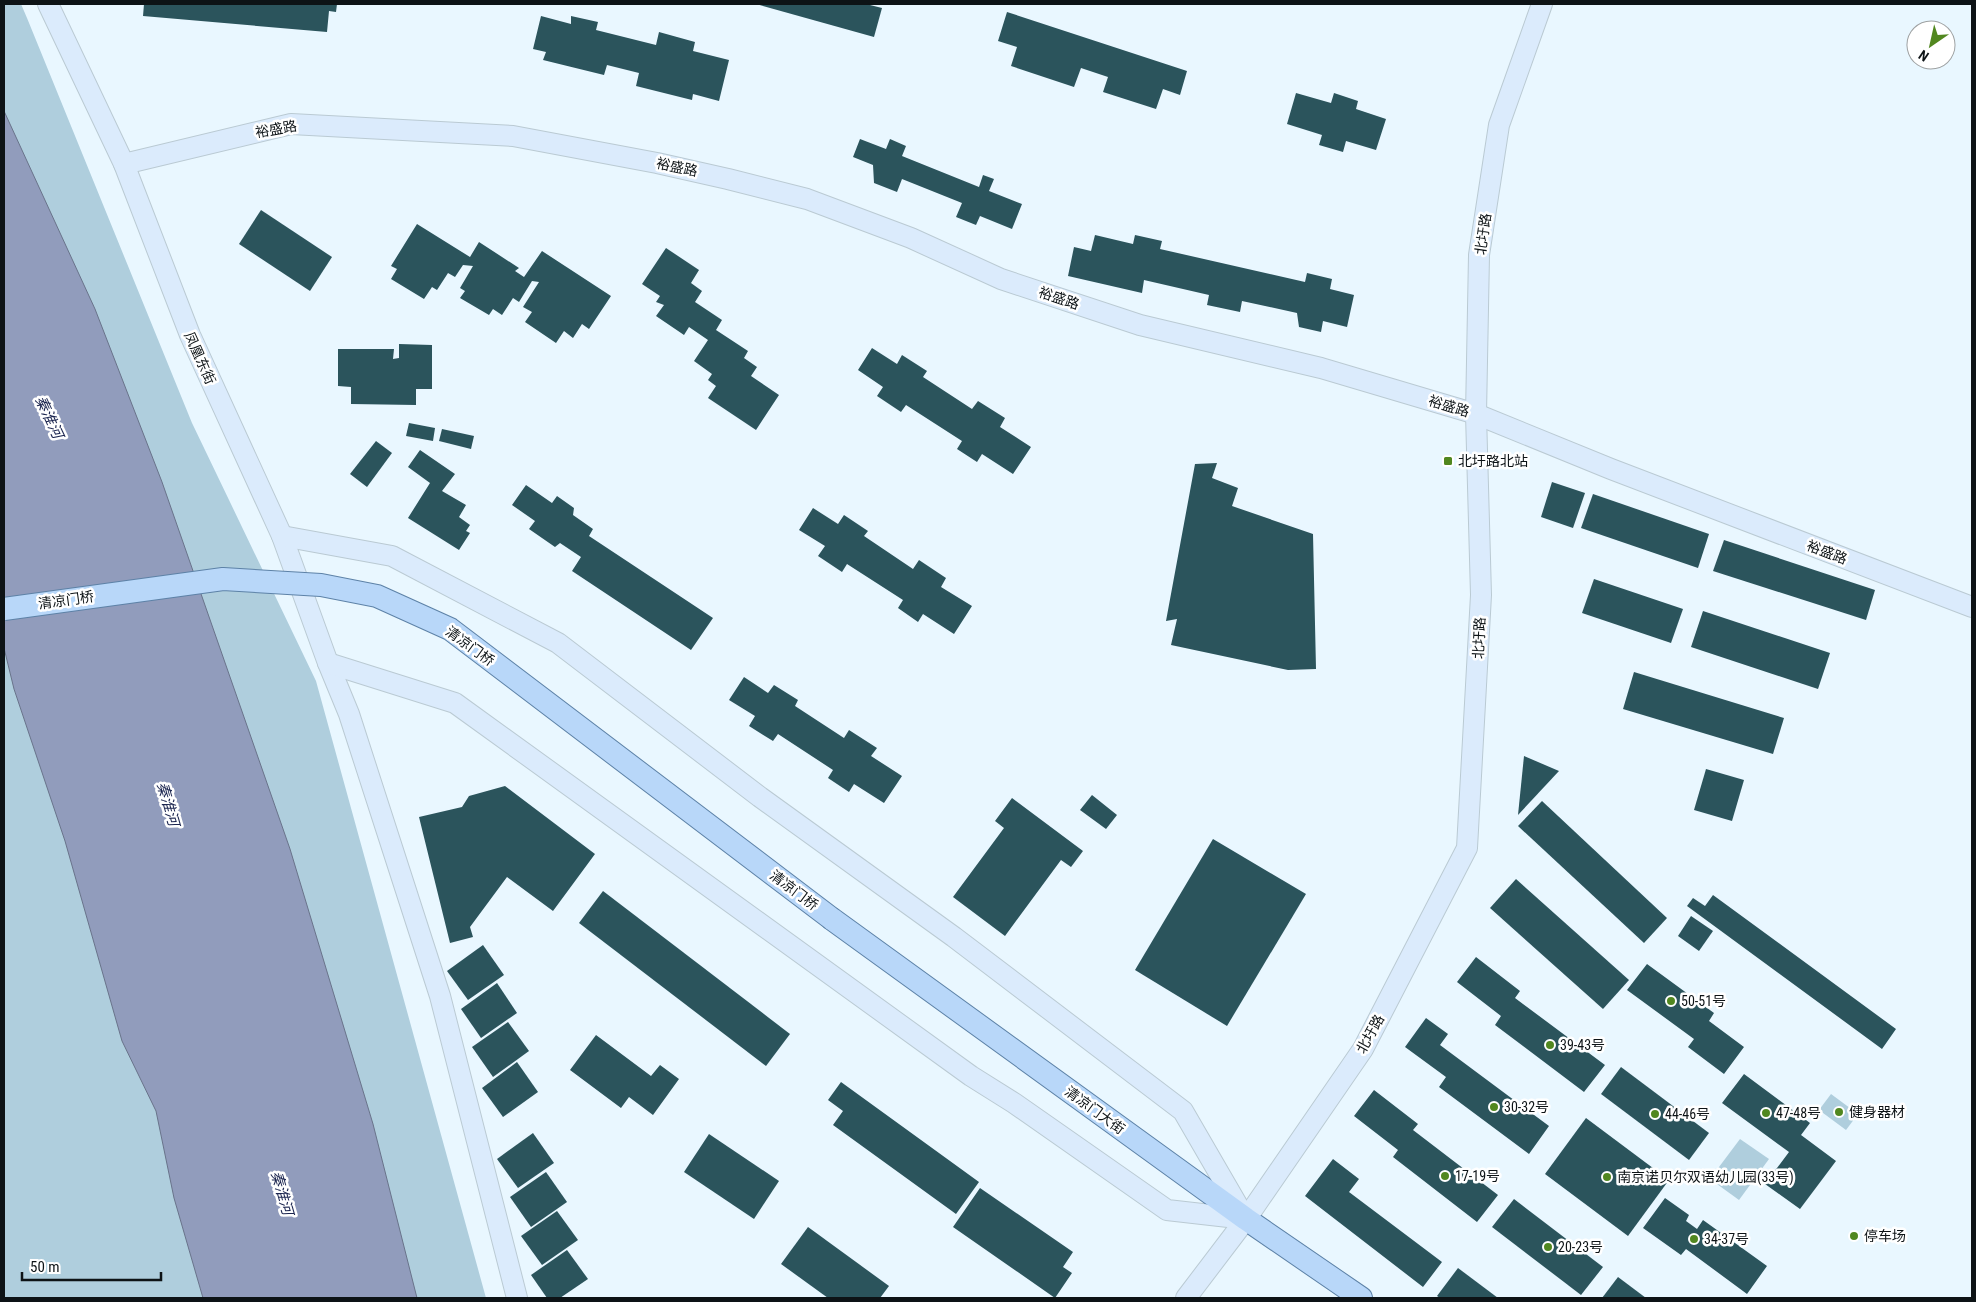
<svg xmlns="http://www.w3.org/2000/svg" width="1976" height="1302" viewBox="0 0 1976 1302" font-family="'Roboto Condensed','Noto Sans SC',sans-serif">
  <rect width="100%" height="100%" fill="#e9f7ff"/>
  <g fill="#afcedd">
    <path d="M4,4h17l6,14 165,405 124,258 170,617h-482z"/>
    <path d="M1831,1094l27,20 -12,16 -27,-20z"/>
    <path d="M1740,1139l29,20 -30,41 -29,-21z"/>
  </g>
  <path fill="#919cbc" stroke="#69738a" d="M4,111l91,198 67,173 128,367 83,275 44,174h-214l-29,-100 -18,-87 -34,-70 -57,-200 -51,-152 -10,-41z"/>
  <g fill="#2b545c">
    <path d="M144,4h193l-1,8 -7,-1 -2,21 -184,-16z"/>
    <path d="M756,4h110l16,4 -8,29z"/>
    <path d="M1007,12l180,59 -7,24 -17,-6 -7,20 -53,-17 5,-15 -27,-9 -7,19 -63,-21 6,-19 -19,-6z"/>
    <path d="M541,16l30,8v-8l27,6 -2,8 60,15 3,-13 36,10 -2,9 36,9 -10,41 -26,-7 -1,6 -56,-14 3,-13 -32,-8 -3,10 -61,-15 3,-8 -13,-3z"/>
    <path d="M1296,93l35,10 3,-10 24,8 -2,8 30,10 -10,31 -30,-9 -3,11 -24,-7 3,-10 -35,-11z"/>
    <path d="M860,139l26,10 4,-10 16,7 -4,10 77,31 4,-12 11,4 -5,12 33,13 -10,25 -32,-13 -4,9 -20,-8 6,-14 -60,-24 -5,13 -23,-9 -1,-18 -20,-8z"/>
    <path d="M261,210l71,47 -22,34 -71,-47z"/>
    <path d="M417,224l53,33 9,-15 40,26 -4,3 9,6 18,-26 69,45 -22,33 -7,-5 -9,14 -9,-7 -8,12 -31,-21 7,-10 -9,-5 16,-25 -7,-1 -13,21 -6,-4 -11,17 -9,-6 -4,6 -29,-17 5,-7 -5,-3 13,-22 -10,-1 -8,12 -7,-4 -11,17 -5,-3 -8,12 -33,-20 6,-10 -6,-3z"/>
    <path d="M1095,235l38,9 2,-9 27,6 -2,8 145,33 2,-9 25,6 -2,10 24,6 -7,32 -24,-6 -2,11 -22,-5 -2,-14 -55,-12 -2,11 -33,-7 2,-10 -65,-15 -2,13 -74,-17 6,-29 17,4z"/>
    <path d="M666,248l33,22 -8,13 11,8 -7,11 27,18 -6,10 32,21 -4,7 13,9 -6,9 28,19 -23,35 -48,-32 8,-12 -8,-6 4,-6 -18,-13 14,-21 -19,-13 -5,8 -28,-19 8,-11 -8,-3 4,-6 -18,-12z"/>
    <path d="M399,344l33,1v44h-16v16l-65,-1v-17l-13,-1v-37h56l-1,10 6,-1z"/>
    <path d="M872,348l25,16 5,-9 25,16 -4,6 49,32 6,-8 27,17 -5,9 31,20 -18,27 -31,-20 -5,8 -20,-13 5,-8 -56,-36 -5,7 -24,-16 6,-9 -25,-17z"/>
    <path d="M409,423l26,5 -2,13 -27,-5z"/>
    <path d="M442,429l32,7 -3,13 -32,-8z"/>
    <path d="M376,441l16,12 -25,34 -17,-13z"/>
    <path d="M420,450l35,24 -13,17 24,14 -7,12 11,8 -4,6 4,2 -11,17 -51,-32 22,-35 -22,-16z"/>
    <path d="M1217,463l-5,15 26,10 -6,18 81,28 3,135 -28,1 -117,-25 6,-26 -11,2 29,-157z"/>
    <path d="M1552,482l33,11 -12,35 -32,-11z"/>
    <path d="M526,485l26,18 5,-7 17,12 -1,7 20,14 -4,7 124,82 -22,32 -119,-79 9,-14 -21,-14 -5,4 -26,-18 6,-8 -23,-16z"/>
    <path d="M1593,494l116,40 -11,34 -117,-40z"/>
    <path d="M813,508l25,16 6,-9 24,16 -4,5 49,33 6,-9 27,18 -5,9 31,19 -18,28 -31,-20 -5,8 -20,-14 5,-8 -56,-36 -5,8 -24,-16 7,-10 -26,-16z"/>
    <path d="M1724,540l151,50 -9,30 -153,-49z"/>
    <path d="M1594,579l89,30 -12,34 -89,-30z"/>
    <path d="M1703,611l127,42 -12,36 -127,-42z"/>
    <path d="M1634,672l150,46 -11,36 -150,-45z"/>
    <path d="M744,677l24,16 6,-8 24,15 -3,6 49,32 5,-8 28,18 -6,8 31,20 -18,27 -30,-19 -5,8 -21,-14 5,-8 -55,-36 -5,7 -24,-15 6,-10 -26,-16z"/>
    <path d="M1524,756l35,15 -41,44z"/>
    <path d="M1706,769l38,11 -12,41 -38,-11z"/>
    <path d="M505,786l90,68 -42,57 -46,-34 -37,50 3,10 -23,6 -31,-126 43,-10 7,-11z"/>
    <path d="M1092,795l25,20 -11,14 -26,-19z"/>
    <path d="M1012,798l71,53 -12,16 -10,-7 -56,76 -52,-39 51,-69 -9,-7z"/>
    <path d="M1542,801l125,117 -23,25 -126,-117z"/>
    <path d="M1213,839l93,55 -79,132 -92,-56z"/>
    <path d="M1516,879l113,101 -26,29 -113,-101z"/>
    <path d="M603,891l187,143 -24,32 -187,-143z"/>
    <path d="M1713,895l183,134 -14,20 -195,-143 6,-8 12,8z"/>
    <path d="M1691,916l22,15 -14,20 -21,-15z"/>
    <path d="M483,945l21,30 -36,25 -21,-29z"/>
    <path d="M1476,957l44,34 -5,7 90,67 -21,27 -89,-67 6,-9 -44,-34z"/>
    <path d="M1647,964l67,49 -5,8 35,26 -20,27 -36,-27 6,-8 -67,-49z"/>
    <path d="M497,983l20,30 -36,25 -20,-29z"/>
    <path d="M1426,1018l22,16 -8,11 109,81 -20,28 -90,-67 7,-10 -41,-30z"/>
    <path d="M508,1022l21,29 -36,26 -21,-30z"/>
    <path d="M596,1035l55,41 9,-11 19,14 -26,36 -24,-18 -8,11 -51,-38z"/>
    <path d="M517,1062l21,30 -35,25 -21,-29z"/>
    <path d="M1621,1067l88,66 -20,27 -88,-66z"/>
    <path d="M1744,1074l66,49 -9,12 35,26 -36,48 -35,-25 24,-32 -67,-49z"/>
    <path d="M841,1082l138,100 -23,32 -123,-89 10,-14 -15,-11z"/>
    <path d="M1374,1090l44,34 -5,6 85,65 -21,27 -84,-65 5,-7 -44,-34z"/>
    <path d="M1586,1118l83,62 -41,56 -83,-62z"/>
    <path d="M533,1133l21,30 -36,25 -21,-29z"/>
    <path d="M709,1134l70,47 -25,38 -70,-47z"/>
    <path d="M1333,1159l26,20 -10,13 93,70 -19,25 -118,-91z"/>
    <path d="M546,1172l21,30 -36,25 -21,-30z"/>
    <path d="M980,1188l93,64 -10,15 9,6 -17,25 -102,-71z"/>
    <path d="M1665,1198l24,17 -3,6 11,8 6,-9 64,46 -20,28 -61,-45 -5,6 -38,-27z"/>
    <path d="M1514,1199l89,68 -22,28 -89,-68z"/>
    <path d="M557,1211l21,29 -36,25 -21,-29z"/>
    <path d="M808,1227l81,59 -9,12h-52l-47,-34z"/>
    <path d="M567,1250l21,29 -28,19h-13l-16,-23z"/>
    <path d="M1458,1268l40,30h-58l-3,-2z"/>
    <path d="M1618,1277l28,21h-44z"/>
  </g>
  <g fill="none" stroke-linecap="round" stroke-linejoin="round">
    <defs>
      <g id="secondary">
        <path d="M48,4l76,160 66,171 92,201 46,127 21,51 91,282 77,302"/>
        <path d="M124,164l167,-40 222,12 144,27 71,16 79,20 104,39 90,41 139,46 181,43 155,46 135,55 361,138"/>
        <path d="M282,536l110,20 166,87 202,154 194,140 229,174 62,107"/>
        <path d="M328,663l127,40 516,373 43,27 153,107 79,9"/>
        <path d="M1186,1298l60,-79 117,-170 104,-201 14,-253 -5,-181 3,-159 20,-130 43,-121"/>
      </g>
      <path id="primary" d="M832,919l414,300 115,79"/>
    </defs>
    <use href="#secondary" stroke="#bacad3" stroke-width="22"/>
    <use href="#primary" stroke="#5d82a7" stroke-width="24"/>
    <use href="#secondary" stroke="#dbebfc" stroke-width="20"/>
    <use href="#primary" stroke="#b8d7f9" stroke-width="22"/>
    <defs>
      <path id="primary-bridge" d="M4,609l219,-30 98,6 56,11 73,33 382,290"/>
    </defs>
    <use href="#primary-bridge" stroke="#5d82a7" stroke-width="24" stroke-linecap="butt"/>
    <use href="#primary-bridge" stroke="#b8d7f9" stroke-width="22"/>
  </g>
  <g fill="#51871f" stroke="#fff" stroke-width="2">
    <rect x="1443" y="456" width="10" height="10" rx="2.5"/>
    <circle cx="1671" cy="1001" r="5"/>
    <circle cx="1550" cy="1045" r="5"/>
    <circle cx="1494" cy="1107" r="5"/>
    <circle cx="1839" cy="1112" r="5"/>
    <circle cx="1766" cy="1113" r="5"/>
    <circle cx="1655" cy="1114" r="5"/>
    <circle cx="1445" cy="1176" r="5"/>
    <circle cx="1607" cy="1177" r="5"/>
    <circle cx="1854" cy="1236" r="5"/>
    <circle cx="1694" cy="1239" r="5"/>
    <circle cx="1548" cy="1247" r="5"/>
  </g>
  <g text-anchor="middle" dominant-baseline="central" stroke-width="5" stroke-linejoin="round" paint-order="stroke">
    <g font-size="14" fill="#0d1316" stroke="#fff">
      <text transform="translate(276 129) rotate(-10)">裕盛路</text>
      <text transform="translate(677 167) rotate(12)">裕盛路</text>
      <text transform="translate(1483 234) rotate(-82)">北圩路</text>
      <text transform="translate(1059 298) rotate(19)">裕盛路</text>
      <text transform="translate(200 358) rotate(66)">凤凰东街</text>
      <text transform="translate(1449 406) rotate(17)">裕盛路</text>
      <text transform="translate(1827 552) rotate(21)">裕盛路</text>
      <text transform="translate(66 600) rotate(-8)">清凉门桥</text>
      <text transform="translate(1479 638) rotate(-87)">北圩路</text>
      <text transform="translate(470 646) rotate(36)">清凉门桥</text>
      <text transform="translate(794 890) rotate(37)">清凉门桥</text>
      <text transform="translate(1370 1034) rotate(-61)">北圩路</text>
      <text transform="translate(1095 1110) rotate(36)">清凉门大街</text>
    </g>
    <g font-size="14" fill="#0d1316" stroke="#fff" text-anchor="start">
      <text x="1458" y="461">北圩路北站</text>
      <text x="1681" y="1001">50-51号</text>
      <text x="1560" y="1045">39-43号</text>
      <text x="1504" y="1107">30-32号</text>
      <text x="1849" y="1112">健身器材</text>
      <text x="1776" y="1113">47-48号</text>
      <text x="1665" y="1114">44-46号</text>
      <text x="1455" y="1176">17-19号</text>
      <text x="1617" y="1177">南京诺贝尔双语幼儿园(33号)</text>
      <text x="1864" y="1236">停车场</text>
      <text x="1704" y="1239">34-37号</text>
      <text x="1558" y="1247">20-23号</text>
    </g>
    <g font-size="15" font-style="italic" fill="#1b254f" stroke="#fff">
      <text transform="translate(49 417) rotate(65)">秦淮河</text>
      <text transform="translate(168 804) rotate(74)">秦淮河</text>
      <text transform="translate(282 1193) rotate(74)">秦淮河</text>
    </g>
  </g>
  <rect width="1976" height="1302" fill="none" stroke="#0d1316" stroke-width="10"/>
  <g transform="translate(1931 45) rotate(214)"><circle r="24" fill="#ffffff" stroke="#9ea1a2"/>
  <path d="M0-4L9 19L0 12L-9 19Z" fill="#51871f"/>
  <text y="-8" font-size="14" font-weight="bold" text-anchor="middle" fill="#0d1316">N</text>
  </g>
  <path d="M22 1272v8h139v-8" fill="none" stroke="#0d1316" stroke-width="2.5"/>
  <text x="30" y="1272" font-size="15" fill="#0d1316" stroke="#ffffff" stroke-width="4" paint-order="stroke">50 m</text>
</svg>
